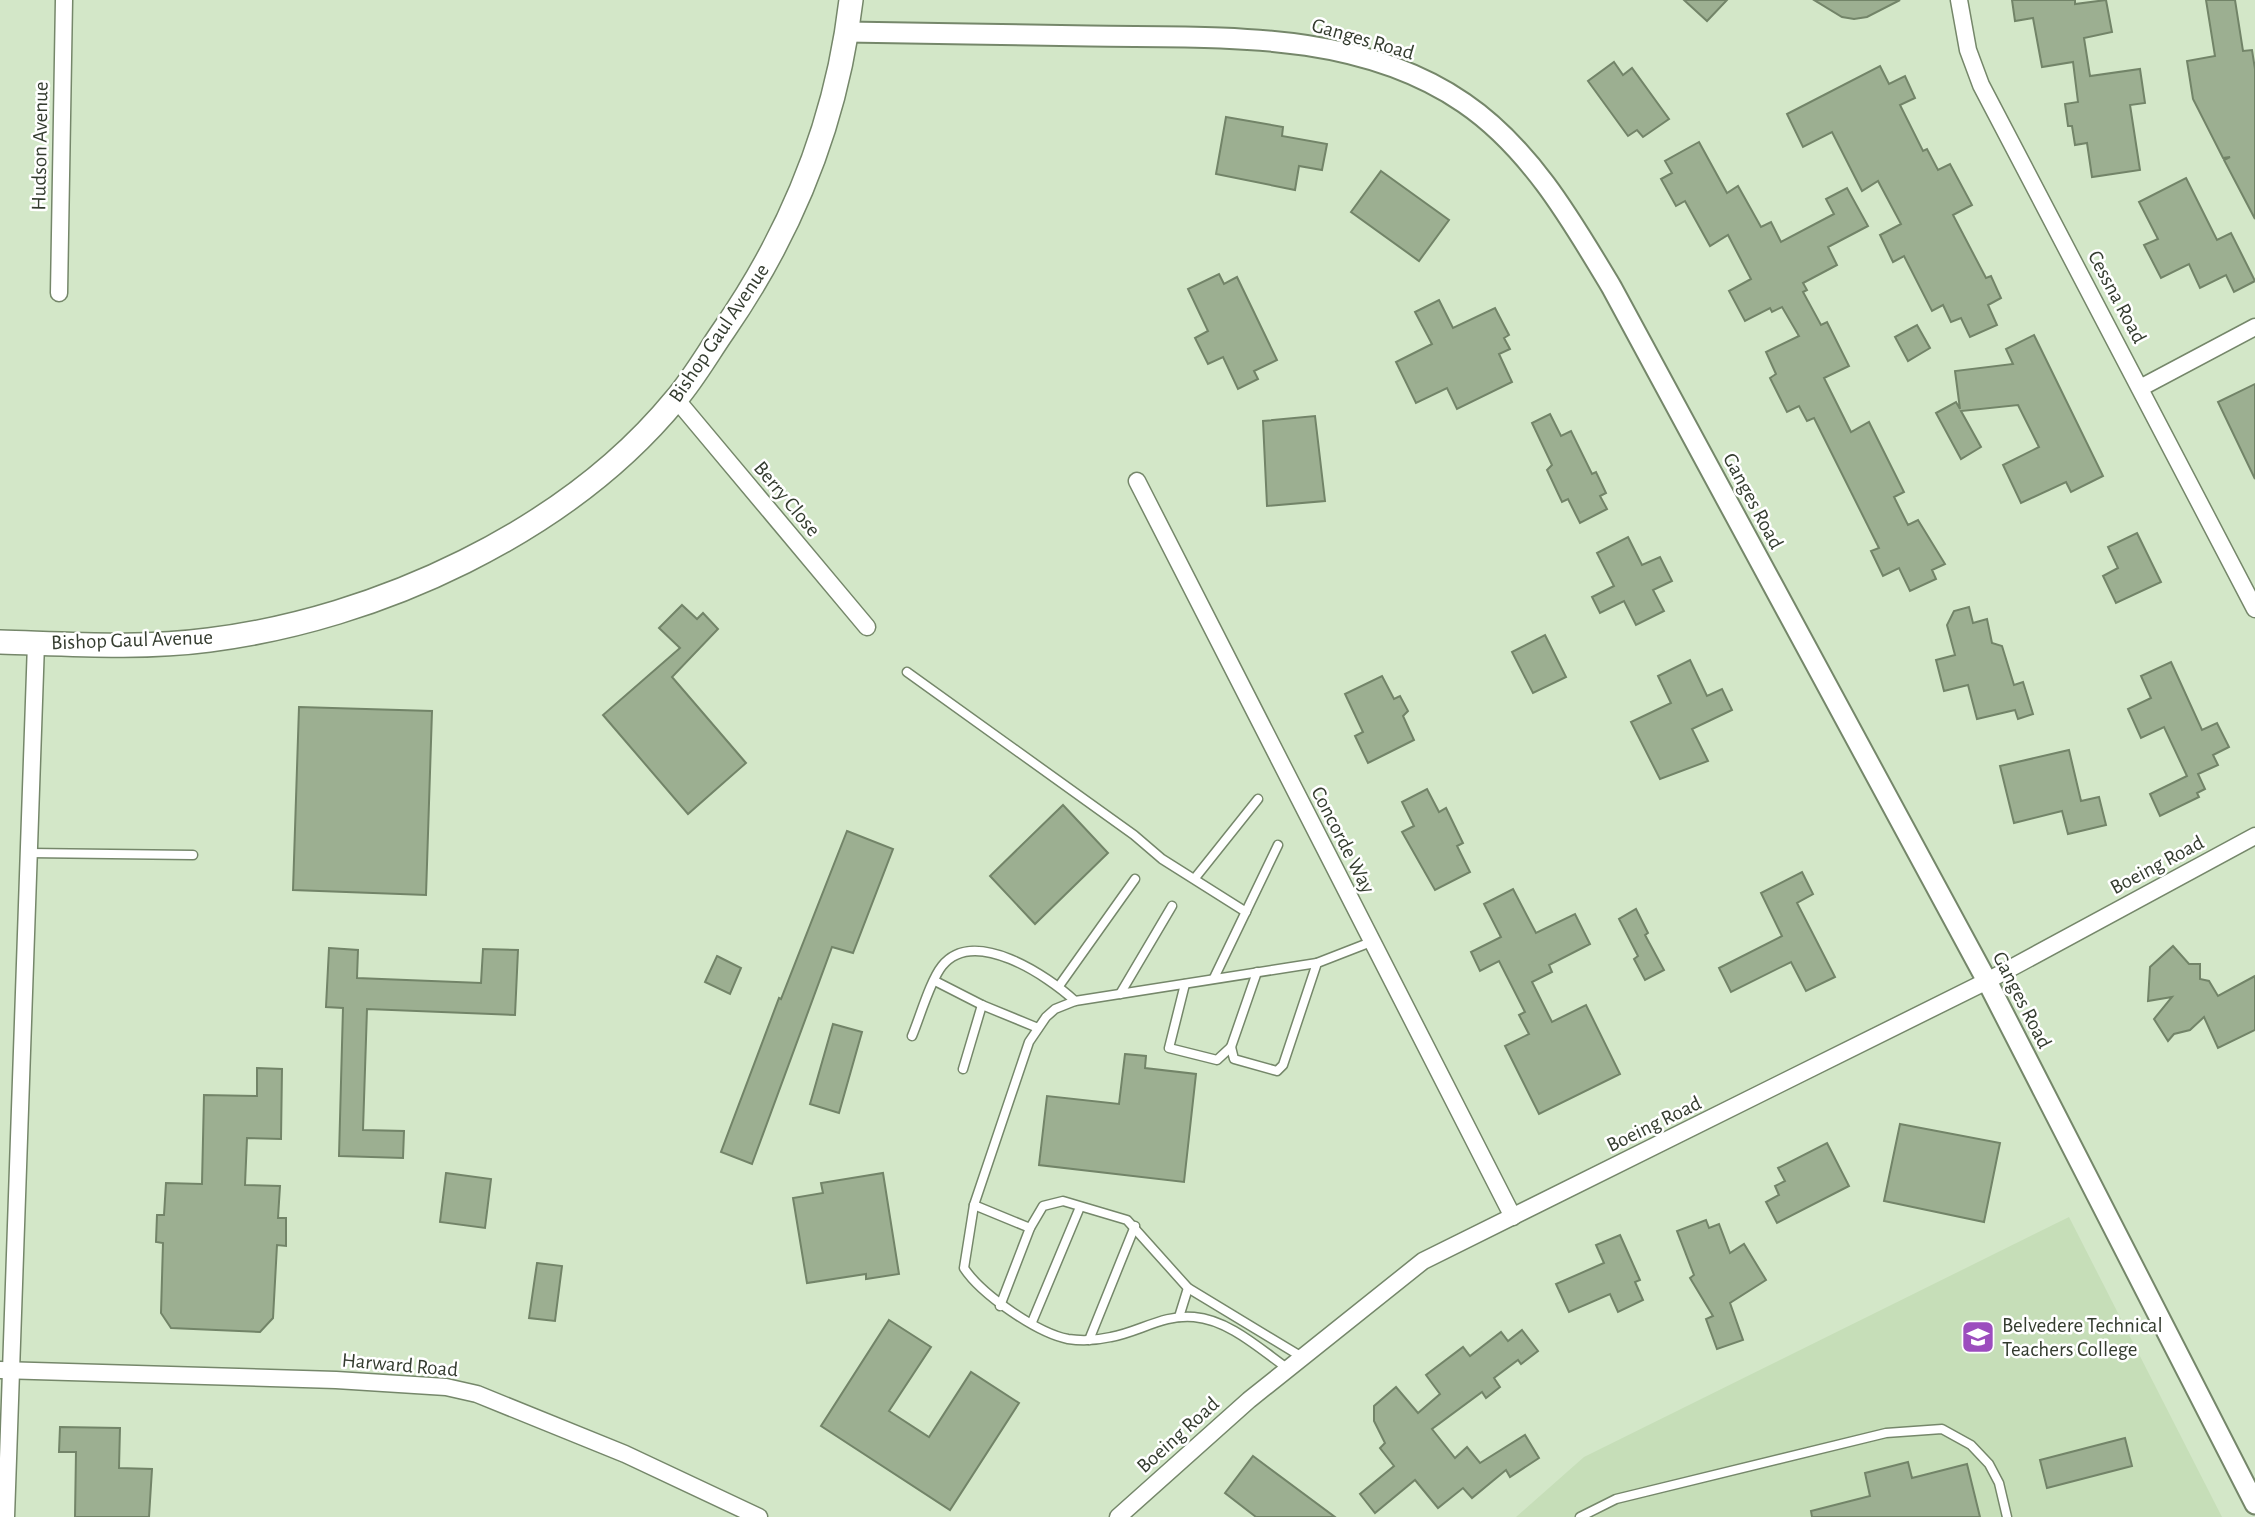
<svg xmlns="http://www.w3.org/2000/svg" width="2255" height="1517" viewBox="0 0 2255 1517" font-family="'Alegreya Sans',sans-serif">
  <rect width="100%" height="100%" fill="#d3e7c8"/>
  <path fill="#c6deb8" d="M2069,1217l153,300h-706l68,-60z"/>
  <g fill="#9caf91" stroke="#728468" stroke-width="2">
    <path d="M1684,0h43l-20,21z"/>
    <path d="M1814,0h86l-33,17 -13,2 -12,-2z"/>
    <path d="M2012,0h63v4l31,-4 6,32 -28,6 6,38 50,-7 5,34 -15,2 10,65 -48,7 -5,-34 -12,2 -3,-19h-4l-3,-22 13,-2 -5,-40 -31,5 -9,-49 -18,3z"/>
    <path d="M2206,0h29l8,51 9,-1 3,19v150l-31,-59 6,-3 -7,1 -30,-59 -6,-38 28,-5z"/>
    <path d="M1614,62l9,13 9,-7 37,51 -26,18 -6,-7 -9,6 -40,-55z"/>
    <path d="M1880,66l9,18 16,-8 10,22 -15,7 23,46 4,-2 11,21 12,-6 22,41 -19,10 33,63 5,-2 10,22 -13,7 9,20 -27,12 -9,-19 -10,4 -8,-17 -11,6 -28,-55 -11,6 -13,-27 21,-11 -23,-43 -16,10 -30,-59 -29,15 -16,-33z"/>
    <path d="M1226,117l57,10 -1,9 45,8 -5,26 -23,-4 -4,24 -79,-16z"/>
    <path d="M1699,142l28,51 11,-7 23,41 10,-5 10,20 53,-28 -8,-15 21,-11 21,38 -40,21 9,18 -34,18 4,7 -4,2 18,33 6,-3 22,44 -25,12 27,54 18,-10 35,70 -10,5 14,28 10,-5 27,44 -13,6 4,9 -26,12 -11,-23 -16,8 -12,-25 8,-3 -65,-130 -7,3 -8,-15 -12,6 -17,-34 6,-4 -10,-22 33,-16 -17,-29 -10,5 -2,-4 -25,13 -16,-30 22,-12 -23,-44 -18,11 -25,-45 -9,5 -15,-27 11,-6 -7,-12z"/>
    <path d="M1381,171l68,49 -30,41 -68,-49z"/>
    <path d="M2186,178l31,62 14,-7 24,48 -21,11 -8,-17 -26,13 -11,-24 -28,14 -17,-33 14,-6 -19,-37z"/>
    <path d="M1219,274l5,10 13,-7 40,83 -23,11 4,8 -20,10 -15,-32 -15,7 -13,-26 13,-7 -20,-42z"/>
    <path d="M1439,300l14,28 42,-20 14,27 -5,3 6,11 -11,5 13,28 -55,27 -10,-21 -31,15 -20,-41 36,-18 -17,-32z"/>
    <path d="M1917,325l13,23 -22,13 -13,-24z"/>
    <path d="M2034,335l69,141 -32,16 -5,-10 -45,21 -18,-38 36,-18 -21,-42 -57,6 20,36 -20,12 -25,-46 20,-11 4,7 -5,-38 58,-7 -7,-15z"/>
    <path d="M2255,384v95l-37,-77z"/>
    <path d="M1550,414l11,22 10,-5 21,43 4,-2 10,21 -6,3 7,13 -27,14 -12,-24 -6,3 -15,-32 5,-5 -20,-42z"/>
    <path d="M1315,416l10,85 -58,5 -4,-85z"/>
    <path d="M2137,533l24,49 -45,21 -13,-27 15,-8 -10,-21z"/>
    <path d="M1628,537l14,28 18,-8 12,24 -19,9 11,21 -28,14 -12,-24 -24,12 -8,-16 22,-11 -17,-33z"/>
    <path d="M682,605l15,14 6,-6 15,16 -46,48 74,86 -58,51 -85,-99 77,-67 -21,-20z"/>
    <path d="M1969,607l4,16 14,-4 5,24 10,3 12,39 9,-3 10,32 -15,5 -3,-9 -38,9 -9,-34 -24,6 -8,-31 19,-5 -8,-30 7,-14z"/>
    <path d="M1545,635l21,42 -33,16 -21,-41z"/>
    <path d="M1690,660l17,36 15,-7 10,21 -40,19 16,32 -48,18 -29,-57 40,-19 -13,-27z"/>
    <path d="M2171,662l31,68 15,-7 12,24 -16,8 5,10 -20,9 7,15 -8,4 2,4 -39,19 -10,-22 37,-18 -23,-49 -23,11 -13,-29 23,-11 -10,-22z"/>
    <path d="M1382,676l12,23 6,-3 8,15 -5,5 11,24 -46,23 -13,-27 8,-4 -18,-38z"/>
    <path d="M299,707l133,4 -6,184 -133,-5z"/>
    <path d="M2069,750l12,51 18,-4 7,28 -38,9 -6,-23 -48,12 -14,-57z"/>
    <path d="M1427,789l12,23 7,-4 17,35 -6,3 13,26 -35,18 -33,-58 12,-6 -12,-24z"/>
    <path d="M1063,805l45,48 -73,71 -45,-48z"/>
    <path d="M847,831l46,18 -40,104 -21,-6 -80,217 -31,-12 58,-154 2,1z"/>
    <path d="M1802,872l11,22 -16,9 38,74 -29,14 -15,-29 -60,30 -12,-24 63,-32 -21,-43z"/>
    <path d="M1513,889l23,44 39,-19 15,30 -41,21 3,7 -20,10 20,40 34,-17 34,69 -81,40 -34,-68 24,-12 -10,-19 6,-3 -26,-51 -19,10 -9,-19 30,-15 -17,-33z"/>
    <path d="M1636,909l12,24 -3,2 19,35 -19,10 -11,-21 4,-3 -19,-37z"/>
    <path d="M2173,946l16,18h11v15l9,2 9,15 37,-20v54l-37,18 -14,-31 -14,13 -16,4 -6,7 -14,-22 18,-22 -24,4 2,-34z"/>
    <path d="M329,948l29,2 -1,28 124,5 2,-34 35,1 -3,65 -148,-6 -4,121 41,1 -1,27 -64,-2 4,-148 -17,-1z"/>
    <path d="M717,956l24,12 -11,26 -25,-12z"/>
    <path d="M833,1024l29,8 -23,81 -29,-9z"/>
    <path d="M1125,1054l21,2 -1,12 51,6 -12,108 -145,-17 8,-69 72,8z"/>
    <path d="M257,1068l25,1 -1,70 -34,-1 -2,47 35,1 -2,32h8v28l-9,-1 -4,73 -13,14 -89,-4 -10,-15 2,-70 -7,-1 1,-27h7l2,-32 36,1 2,-89 53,1z"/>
    <path d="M1900,1124l100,19 -16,79 -100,-21z"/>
    <path d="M1827,1143l22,43 -72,37 -11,-21 13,-7 -4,-9 10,-5 -7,-13z"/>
    <path d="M446,1173l45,6 -6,49 -45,-6z"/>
    <path d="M883,1173l16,101 -33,5v-5l-59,9 -14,-85 30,-5 -2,-10z"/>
    <path d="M1706,1220l3,8 10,-4 11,29 14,-9 22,36 -36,23 13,37 -26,9 -11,-30 7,-3 -23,-38 4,-3 -17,-44z"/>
    <path d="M1620,1235l20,45 -5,2 8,18 -25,12 -8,-18 -41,18 -13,-28 48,-21 -8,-18z"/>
    <path d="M537,1263l25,3 -7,55 -26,-3z"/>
    <path d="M889,1320l42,27 -42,64 40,26 42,-65 48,31 -69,107 -129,-84z"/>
    <path d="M1522,1330l16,21 -17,13 -3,-4 -24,18 6,9 -14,11 -4,-6 -50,37 23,29 12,-11 13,16 45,-28 14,23 -29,19 -4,-7 -34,28 -9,-10 -25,20 -23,-28 -40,33 -15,-19 34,-28 -14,-18 5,-5 -11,-22v-15l22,-19 22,26 22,-19 -14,-19 37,-28 7,9 31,-24 7,9z"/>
    <path d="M60,1427l60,1 -1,40 33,1 -3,48h-74l1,-65h-17z"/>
    <path d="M2125,1438l7,28 -85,22 -7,-28z"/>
    <path d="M1253,1456l82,61h-79l-31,-24z"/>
    <path d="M1908,1462l4,16 55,-14 13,53h-168l-1,-6 59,-15 -5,-23z"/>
  </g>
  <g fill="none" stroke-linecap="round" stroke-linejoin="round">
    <defs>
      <g id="service">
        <path d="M907,672l227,163 28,24 84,53"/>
        <path d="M29,853l164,2"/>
        <path d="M1195,878l63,-79"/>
        <path d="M1257,972l-26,75 3,12 43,12 6,-6 34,-102 54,-21"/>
        <path d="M1214,978l64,-133"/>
        <path d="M935,981l47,24 56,23"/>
        <path d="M1185,984l-16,64 48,12 14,-13"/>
        <path d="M1059,986l76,-107"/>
        <path d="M1120,994l52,-88"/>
        <path d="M912,1036c8,-19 18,-55 30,-70 32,-40 106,10 133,35"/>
        <path d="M963,1069l19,-64"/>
        <path d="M974,1205l56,23"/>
        <path d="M1000,1306l30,-78 13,-22 20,-5 64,19 61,68 114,69"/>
        <path d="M1179,1317l9,-29"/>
        <path d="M1032,1322l48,-115"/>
        <path d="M1089,1340l46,-114"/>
        <path d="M1287,1368c-27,-19 -58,-48 -93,-51 -30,-3 -55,15 -83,20 -13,3 -29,4 -43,2 -31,-6 -87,-45 -104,-71l10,-63 55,-163 17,-25 9,-8 20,-8 242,-38"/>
        <path d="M1580,1517l36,-18 270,-66 56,-4 29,16 18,19 10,19 8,34"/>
      </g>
      <g id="minor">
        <path d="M1959,0l9,50 13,35 274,524"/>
        <path d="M59,293l5,-293"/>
        <path d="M2142,387l113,-60"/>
        <path d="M676,399l191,228"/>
        <path d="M1137,481l376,736"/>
        <path d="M0,1370l336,10 110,7 31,7 148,60 134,63"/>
        <path d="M6,1517l30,-874"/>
        <path d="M1118,1517l131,-117 174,-139 564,-280 268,-145"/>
      </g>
      <path id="tertiary" d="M847,32c81,1 162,3 243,4 126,2 266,-7 374,67 66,45 108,118 148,185l375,693 268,523"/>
      <path id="secondary" d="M0,642c69,2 141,7 209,-2 168,-21 358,-108 467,-241 18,-21 32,-46 48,-69 69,-100 113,-209 127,-330"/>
    </defs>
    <use href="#service" stroke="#75876a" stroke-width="11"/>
    <use href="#minor" stroke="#75876a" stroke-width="19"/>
    <use href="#tertiary" stroke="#75876a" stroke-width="23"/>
    <use href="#secondary" stroke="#75876a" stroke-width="26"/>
    <use href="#service" stroke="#fff" stroke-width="8"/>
    <use href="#minor" stroke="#fff" stroke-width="16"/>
    <use href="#tertiary" stroke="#fff" stroke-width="19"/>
    <use href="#secondary" stroke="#fff" stroke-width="23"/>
  </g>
  <defs>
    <symbol id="university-square" viewBox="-11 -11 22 22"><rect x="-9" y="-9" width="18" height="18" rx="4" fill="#9c4dbe" stroke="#fff"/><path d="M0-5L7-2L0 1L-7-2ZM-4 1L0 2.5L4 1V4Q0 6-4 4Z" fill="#fff"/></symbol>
  </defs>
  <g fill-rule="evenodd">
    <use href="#university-square" x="1959" y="1318" width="38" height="38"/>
  </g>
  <g text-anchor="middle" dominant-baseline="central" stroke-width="5" stroke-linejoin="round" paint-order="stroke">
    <g font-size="21" fill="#343c2f" stroke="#fff">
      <text transform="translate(1363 39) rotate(16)">Ganges Road</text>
      <text transform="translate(40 146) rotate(-89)">Hudson Avenue</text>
      <text transform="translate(2117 297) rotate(62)">Cessna Road</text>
      <text transform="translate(719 333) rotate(-56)">Bishop Gaul Avenue</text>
      <text transform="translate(787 499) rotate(50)">Berry Close</text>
      <text transform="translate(1753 501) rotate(62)">Ganges Road</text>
      <text transform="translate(132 640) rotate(-2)">Bishop Gaul Avenue</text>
      <text transform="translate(1343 840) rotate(63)">Concorde Way</text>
      <text transform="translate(2157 865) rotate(-28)">Boeing Road</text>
      <text transform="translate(2022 1000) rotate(63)">Ganges Road</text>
      <text transform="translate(1654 1124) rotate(-26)">Boeing Road</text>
      <text transform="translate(400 1365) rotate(5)">Harward Road</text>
      <text transform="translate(1178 1435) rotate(-42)">Boeing Road</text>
    </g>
    <g font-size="21" fill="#343c2f" stroke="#fff" text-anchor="start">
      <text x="2002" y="1325">Belvedere Technical<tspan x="2002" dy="24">Teachers College</tspan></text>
    </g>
  </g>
</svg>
